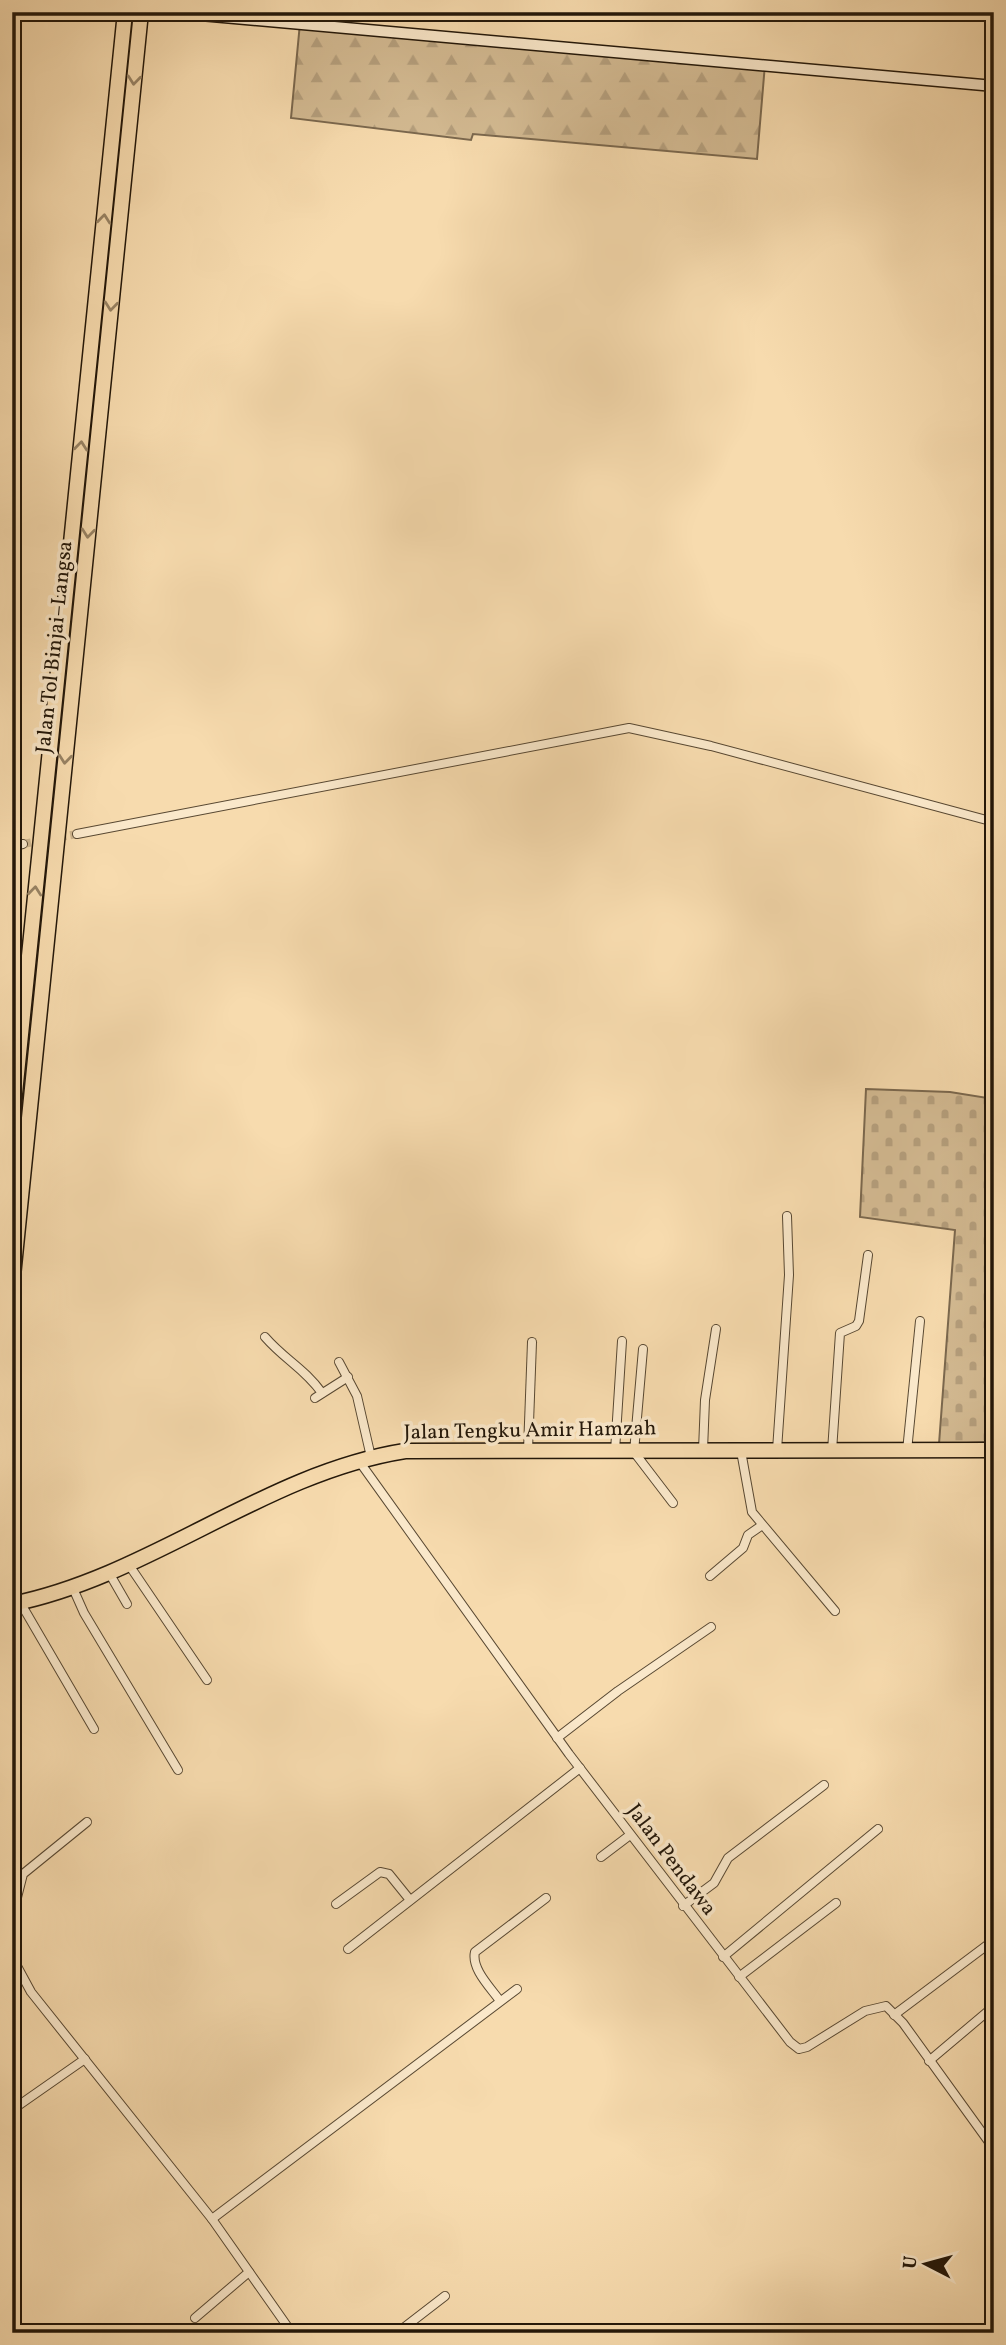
<svg xmlns="http://www.w3.org/2000/svg" width="1006" height="2345" viewBox="0 0 1006 2345" font-family="Vollkorn,serif">
  <defs>
    <pattern id="forest-firs" width="22" height="20" patternUnits="userSpaceOnUse" patternTransform="scale(1.75)"><rect width="22" height="20" fill="#d3ba92"/><path d="M5 1l3.5 6h-7zM16 11l3.5 6h-7z" fill="#b59f7d"/></pattern>
    <pattern id="cemetery-stones" width="16" height="16" patternUnits="userSpaceOnUse" patternTransform="scale(1.75)"><rect width="16" height="16" fill="#d3ba92"/><path d="M2 7V4a2 2 0 0 1 4 0v3zM10 15v-3a2 2 0 0 1 4 0v3z" fill="#b59f7d"/></pattern>
  </defs>
  <rect width="100%" height="100%" fill="#f7dbae"/>
  <filter id="stains"><feTurbulence type="fractalNoise" baseFrequency=".00286" numOctaves="4"/><feColorMatrix values="0 0 0 0 .2 0 0 0 0 .09 0 0 0 0 .02 0 0 0 .5 -.17"/></filter>
  <radialGradient id="worn" r=".72"><stop offset=".6" stop-color="#630" stop-opacity="0"/><stop offset="1" stop-color="#630" stop-opacity=".3"/></radialGradient>
  <path fill="url(#forest-firs)" stroke="#7b684e" stroke-width="2" d="M300,23l465,41 -8,95 -284,-25 -2,6 -180,-22z"/>
  <path fill="url(#cemetery-stones)" stroke="#7b684e" stroke-width="2" d="M866,1089l84,3 44,7v343l-55,2 16,-214 -95,-13z"/>
  <g fill="none" stroke-linecap="round" stroke-linejoin="round">
    <path stroke="#cdb48d" stroke-width="8" stroke-dasharray="8 4" stroke-linecap="butt" d="M23,844l54,-10"/>
    <defs>
      <g id="street">
        <path d="M77,834l552,-106 82,18 283,76"/>
        <path d="M12,846l11,-2"/>
        <path d="M265,1337c20,23 39,31 57,56"/>
        <path d="M643,1349l-9,103 39,51"/>
        <path d="M339,1362l18,34 14,61"/>
        <path d="M315,1398l33,-21"/>
        <path d="M528,1450l4,-108"/>
        <path d="M703,1450l2,-50 11,-71"/>
        <path d="M777,1450l12,-175 -2,-59"/>
        <path d="M615,1451l7,-110"/>
        <path d="M741,1451l11,61 83,99"/>
        <path d="M832,1451l8,-118 16,-7 3,-5 9,-66"/>
        <path d="M907,1451l13,-130"/>
        <path d="M359,1461l210,293 221,288 9,7 8,-2 58,-36 21,-5 17,17 91,126"/>
        <path d="M127,1562l80,118"/>
        <path d="M108,1571l19,33"/>
        <path d="M710,1576l33,-28 5,-13 13,-9"/>
        <path d="M72,1586l12,27 94,157"/>
        <path d="M20,1602l74,127"/>
        <path d="M557,1738l61,-47 93,-64"/>
        <path d="M601,1857l29,-22"/>
        <path d="M336,1904l44,-32 9,2 21,26"/>
        <path d="M683,1906l31,-23 14,-25 96,-73"/>
        <path d="M12,1917l11,-43 64,-52"/>
        <path d="M348,1949l232,-181"/>
        <path d="M12,1957l19,35 181,227 80,114"/>
        <path d="M723,1957l155,-128"/>
        <path d="M739,1977l97,-74"/>
        <path d="M500,2001c-9,-13 -29,-32 -25,-49l71,-54"/>
        <path d="M894,2015l100,-75"/>
        <path d="M929,2061l58,-49"/>
        <path d="M12,2110l73,-51"/>
        <path d="M212,2219l305,-230"/>
        <path d="M195,2318l54,-46"/>
        <path d="M397,2333l48,-37"/>
      </g>
      <path id="secondary" d="M167,12l827,74"/>
      <g id="highway">
        <path d="M12,1123l113,-1111"/>
        <path d="M12,1286l129,-1274"/>
        <path d="M12,1604c139,-28 253,-131 393,-153l589,-1"/>
      </g>
    </defs>
    <use href="#street" stroke="#584832" stroke-width="10"/>
    <use href="#secondary" stroke="#231709" stroke-width="13"/>
    <use href="#highway" stroke="#231709" stroke-width="17"/>
    <use href="#street" stroke="#fae8ca" stroke-width="8"/>
    <use href="#secondary" stroke="#fae8ca" stroke-width="10"/>
    <use href="#highway" stroke="#f7dbae" stroke-width="14"/>
  </g>
  <defs><path id="oneway-chevron" d="M-2-3.5L2.5 0L-2 3.5" fill="none" stroke-width="1.6" stroke-linecap="round" stroke-linejoin="round" transform="scale(1.75)"/></defs>
  <g stroke="#988364">
    <use href="#oneway-chevron" transform="translate(134 80) rotate(96)"/>
    <use href="#oneway-chevron" transform="translate(104 219) rotate(-84)"/>
    <use href="#oneway-chevron" transform="translate(111 306) rotate(96)"/>
    <use href="#oneway-chevron" transform="translate(81 446) rotate(-84)"/>
    <use href="#oneway-chevron" transform="translate(88 533) rotate(96)"/>
    <use href="#oneway-chevron" transform="translate(65 759) rotate(96)"/>
    <use href="#oneway-chevron" transform="translate(35 891) rotate(-84)"/>
  </g>
  <g text-anchor="middle" dominant-baseline="central" stroke-width="7" stroke-linejoin="round" paint-order="stroke">
    <g font-size="21" fill="#231709" stroke="#fae8ca">
      <text transform="translate(55 647) rotate(-84)">Jalan Tol Binjai–Langsa</text>
      <text transform="translate(530 1431) rotate(-1)">Jalan Tengku Amir Hamzah</text>
      <text transform="translate(671 1860) rotate(53)">Jalan Pendawa</text>
    </g>
  </g>
  <rect width="1006" height="2345" fill="none" stroke="#f7dbae" stroke-width="42"/>
  <rect x="14" y="14" width="978" height="2317" fill="none" stroke="#231709" stroke-width="3.5"/>
  <rect x="21" y="21" width="964" height="2303" fill="none" stroke="#231709" stroke-width="2"/>
  <g transform="translate(926 2264) rotate(276)" stroke="#fae8ca" stroke-width="5" paint-order="stroke">
  <path d="M0-5L12 26L0 18L-12 26Z" fill="#231709"/>
  <text y="-10" font-size="19" font-weight="bold" text-anchor="middle" fill="#231709">U</text>
  </g>
  <rect width="100%" height="100%" filter="url(#stains)"/>
  <rect width="100%" height="100%" fill="url(#worn)"/>
</svg>
